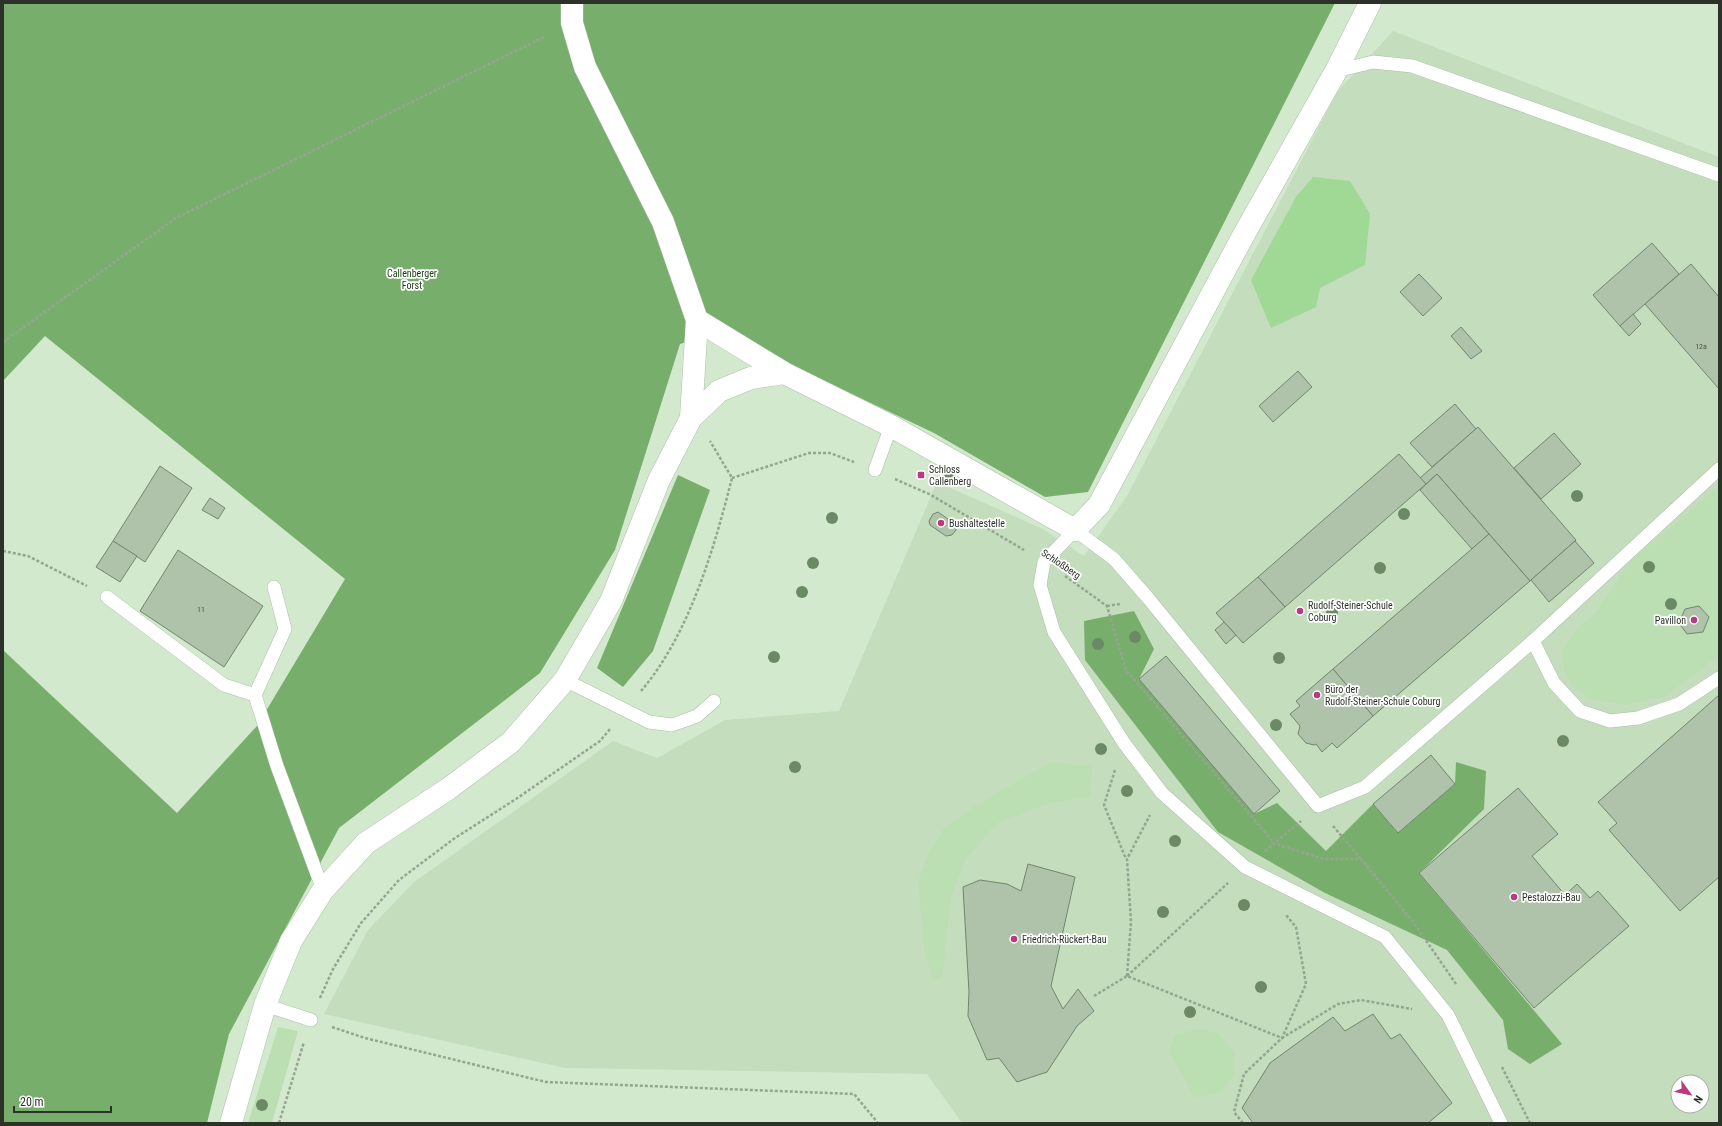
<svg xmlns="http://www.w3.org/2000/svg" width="1722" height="1126" viewBox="0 0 1722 1126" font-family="'Roboto Condensed',sans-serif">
  <rect width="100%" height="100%" fill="#d3e9ce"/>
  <path fill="#c3ddbd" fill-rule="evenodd" d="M1393,31l326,126v966h-757l-35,-49 -362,-6 -241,-54 44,-84 46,-48 199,-141 44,17 68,-38 114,-9 98,-229 106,47 41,27 43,-60 210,-404zM1678,1082h24v24h-24z"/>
  <g fill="#bbdfb3">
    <path d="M1719,486v169l-53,41 -41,9 -34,-6 -20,-14 -7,-15 -1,-19 11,-19 23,-21 34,-50z"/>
    <path d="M1051,762l41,5 -2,30 -40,6 -53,20 -32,37 -14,36 -9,82 -8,2 -9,-25 -7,-74 12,-30 15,-24 30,-21z"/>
    <path d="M278,1027l20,4 -26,92h-24z"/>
    <path d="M1200,1029l17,4 18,20 -1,23 -15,16 -24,6 -26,-46 6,-18z"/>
  </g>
  <g fill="#78ae6c">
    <path d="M3,3h1332l-247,489 -43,5 -111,-64 -160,-76 -45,-28 -49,15 -65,206 -75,123 -201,155 -110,206 -22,89h-204v-473l174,163 80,-87 88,-147 -300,-243 -42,45z"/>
    <path d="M678,475l32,15 -57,161 -30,36 -26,-19z"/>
    <path d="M1134,611l20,38 -15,30 115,135 23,-11 49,48 47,-47 25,29 57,-49 1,-22 30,9 -2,38 -65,64 143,171 -32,20 -22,-15 -5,-29 -56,-70 -122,-57 -107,-61 -133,-172 -1,-39z"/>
  </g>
  <path fill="#a0d895" d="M1313,177l37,4 20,33 -5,51 -45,23 -4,19 -45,21 -20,-48 45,-83z"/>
  <g fill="#aec3a9" stroke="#72866e">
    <path d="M1652,243l27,31 -59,52 -27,-31z"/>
    <path d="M1691,264l28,33v92l-74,-85z"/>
    <path d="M1419,274l23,24 -19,18 -23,-24z"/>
    <path d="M1633,314l8,10 -12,12 -9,-10z"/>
    <path d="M1461,327l21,24 -11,8 -20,-23z"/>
    <path d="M1298,371l14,16 -39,35 -14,-16z"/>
    <path d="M1455,404l21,25 -44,38 -22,-24z"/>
    <path d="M1478,427l98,113 -46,41 -93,-107 -11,10 -6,-6z"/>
    <path d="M1554,433l27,31 -40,35 -27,-31z"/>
    <path d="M1399,454l27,30 -141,123 -27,-30z"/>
    <path d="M160,466l32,22 -47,74 -32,-21z"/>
    <path d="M1437,474l52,60 -17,15 -52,-59z"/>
    <path d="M210,498l15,10 -7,11 -16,-9z"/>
    <path d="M938,512l17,12 1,6 -4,5 -6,1 -16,-11 -1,-4 4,-7z"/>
    <path d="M1489,534l41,47 -157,135 -40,-47z"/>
    <path d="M113,541l24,15 -17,26 -24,-15z"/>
    <path d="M1575,541l19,22 -45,39 -18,-22z"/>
    <path d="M178,550l85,56 -39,61 -84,-56z"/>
    <path d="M1258,577l27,30 -42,36 -27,-30z"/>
    <path d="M1699,606l10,11 -6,15 -16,2 -8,-11 6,-14z"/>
    <path d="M1224,622l12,13 -10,9 -11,-14z"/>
    <path d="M1166,656l114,135 -26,23 -115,-135z"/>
    <path d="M1333,669l40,47 -36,32 -5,-5 -10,9 -6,-8 -2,1 -8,-2 -8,-9 2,-8 -10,-12 10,-8 -4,-5z"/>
    <path d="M1719,695v182l-39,34 -71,-81 8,-7 -19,-21z"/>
    <path d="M1431,755l24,29 -57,49 -25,-29z"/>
    <path d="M1518,788l40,46 -26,22 33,39 12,-11 13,14 8,-7 31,35 -95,82 -115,-135z"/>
    <path d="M1028,864l47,13 -24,109 12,23 15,-20 16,22 -17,15 -30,46 -30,10 -18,-24 -12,2 -19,-44 1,-24 -6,-105 17,-7 27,4 14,7z"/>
    <path d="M1373,1014l18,25 9,-5 52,69 -24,20h-175l-11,-15 28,-45 63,-46 12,14z"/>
  </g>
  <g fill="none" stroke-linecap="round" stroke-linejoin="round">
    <defs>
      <g id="lane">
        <path d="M1336,71l37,-9 39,4 307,109"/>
        <path d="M875,470l16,-44"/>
        <path d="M274,587l11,42 -30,66 22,71 46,124"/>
        <path d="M107,597l117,88 31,10"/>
        <path d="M1533,641l21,42 26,28 30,10 28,-3 41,-14 40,-26"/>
        <path d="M565,680l84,42 23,3 25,-9 17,-15"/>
        <path d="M265,1005l46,15"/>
        <path d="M1501,1123l-53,-108 -63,-78 -140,-70 -83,-74 -38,-50 -70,-111 -14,-47 4,-23 31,-32 39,29 34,39 170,208 47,-19 168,-146 186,-172"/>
      </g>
      <g id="street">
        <path d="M572,3v20l13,44 78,155 34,98 -6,98"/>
        <path d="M697,320l87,53 107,53 184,104 24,-25 143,-267 94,-167 34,-68"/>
        <path d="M231,1123l34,-118 26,-64 32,-51 43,-47 82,-54 63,-47 54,-62 46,-79 48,-121 32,-62 28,-27 32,-13 33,-5"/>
      </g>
    </defs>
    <use href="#lane" stroke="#abc0a7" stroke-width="14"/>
    <use href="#street" stroke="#abc0a7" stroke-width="23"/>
    <g stroke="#94a590" stroke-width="2.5" stroke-dasharray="3 2" stroke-linecap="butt">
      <path d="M3,342l173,-124 370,-182"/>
      <path d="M732,478l77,-25h21l24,9"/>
      <path d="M895,479l36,16 93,55"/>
      <path d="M3,551l25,5 59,30"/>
      <path d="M1065,576l42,30 19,64 149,174 49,15h37l53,64 42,61"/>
      <path d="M1107,606l13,-2"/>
      <path d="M641,691c48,-56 73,-142 91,-213l-22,-37"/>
      <path d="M1115,770l-11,35 22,54"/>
      <path d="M1333,826l28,33"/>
      <path d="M1265,851l36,-30"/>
      <path d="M1127,976l101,-93"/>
      <path d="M1127,976l4,-54 -4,-63 23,-44"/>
      <path d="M1094,996l33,-20 155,62 56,-34 23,-4 51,9"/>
      <path d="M320,998l13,-29 28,-46 38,-43 56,-42 61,-39 84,-58 10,-12"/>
      <path d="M332,1027l33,11 181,44 308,12 24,29"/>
      <path d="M1502,1067l28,56"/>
      <path d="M279,1123l25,-81"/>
      <path d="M1243,1123l-9,-11 10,-38 38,-36 24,-54 -10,-57 -10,-12"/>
    </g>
    <use href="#lane" stroke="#fff" stroke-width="13"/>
    <use href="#street" stroke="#fff" stroke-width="22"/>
  </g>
  <g fill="#6b8964">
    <circle cx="949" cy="478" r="6"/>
    <circle cx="1577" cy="496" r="6"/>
    <circle cx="1404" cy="514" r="6"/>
    <circle cx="832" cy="518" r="6"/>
    <circle cx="813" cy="563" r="6"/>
    <circle cx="1649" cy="567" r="6"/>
    <circle cx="1380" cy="568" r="6"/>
    <circle cx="802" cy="592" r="6"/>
    <circle cx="1671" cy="604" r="6"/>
    <circle cx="1332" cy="613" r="6"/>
    <circle cx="1135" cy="637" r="6"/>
    <circle cx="1098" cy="644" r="6"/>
    <circle cx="774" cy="657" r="6"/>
    <circle cx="1279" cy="658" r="6"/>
    <circle cx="1276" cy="725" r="6"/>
    <circle cx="1563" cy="741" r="6"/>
    <circle cx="1101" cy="749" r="6"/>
    <circle cx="795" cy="767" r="6"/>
    <circle cx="1127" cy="791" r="6"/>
    <circle cx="1175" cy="841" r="6"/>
    <circle cx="1244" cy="905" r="6"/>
    <circle cx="1163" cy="912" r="6"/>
    <circle cx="1261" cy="987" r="6"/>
    <circle cx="1190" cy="1012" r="6"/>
    <circle cx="262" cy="1105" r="6"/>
  </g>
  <g fill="#bb3981" stroke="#fff" stroke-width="1.5">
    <rect x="917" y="471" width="8" height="8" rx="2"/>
    <circle cx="941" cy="523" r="4"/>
    <circle cx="1300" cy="611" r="4"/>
    <circle cx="1694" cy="620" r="4"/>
    <circle cx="1317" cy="695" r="4"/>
    <circle cx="1514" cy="897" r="4"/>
    <circle cx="1014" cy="939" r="4"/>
  </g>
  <g text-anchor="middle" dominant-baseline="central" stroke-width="3.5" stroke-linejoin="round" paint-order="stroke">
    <g font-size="8" fill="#4c5749">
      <text x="1701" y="346">12a</text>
      <text x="201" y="609">11</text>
    </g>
    <g font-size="10" fill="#163b0e" stroke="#fff">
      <text x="412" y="273">Callenberger<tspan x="412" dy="12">Forst</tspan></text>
    </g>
    <g font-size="10" fill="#2b3329" stroke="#fff" text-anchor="start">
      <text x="929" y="469">Schloss<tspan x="929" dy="12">Callenberg</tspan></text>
      <text x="949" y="523">Bushaltestelle</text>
      <text x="1308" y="605">Rudolf-Steiner-Schule<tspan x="1308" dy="12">Coburg</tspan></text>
      <text x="1686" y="620" text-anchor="end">Pavillon</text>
      <text x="1325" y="689">Büro der<tspan x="1325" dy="12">Rudolf-Steiner-Schule Coburg</tspan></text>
      <text x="1522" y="897">Pestalozzi-Bau</text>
      <text x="1022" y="939">Friedrich-Rückert-Bau</text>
    </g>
    <g font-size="10" fill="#2b3329" stroke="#fff">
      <text transform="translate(1061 564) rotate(34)">Schloßberg</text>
    </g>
  </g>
  <rect width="1722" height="1126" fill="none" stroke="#2b3329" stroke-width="8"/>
  <g transform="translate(1690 1094) rotate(123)"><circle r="19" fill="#ffffff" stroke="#aaada9"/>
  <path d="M0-3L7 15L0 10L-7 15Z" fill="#bb3981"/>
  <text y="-6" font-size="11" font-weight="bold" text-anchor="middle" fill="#2b3329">N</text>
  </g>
  <path d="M14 1106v6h97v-6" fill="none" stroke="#2b3329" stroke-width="2"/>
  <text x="20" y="1106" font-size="12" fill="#2b3329" stroke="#ffffff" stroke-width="3" paint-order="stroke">20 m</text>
</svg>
